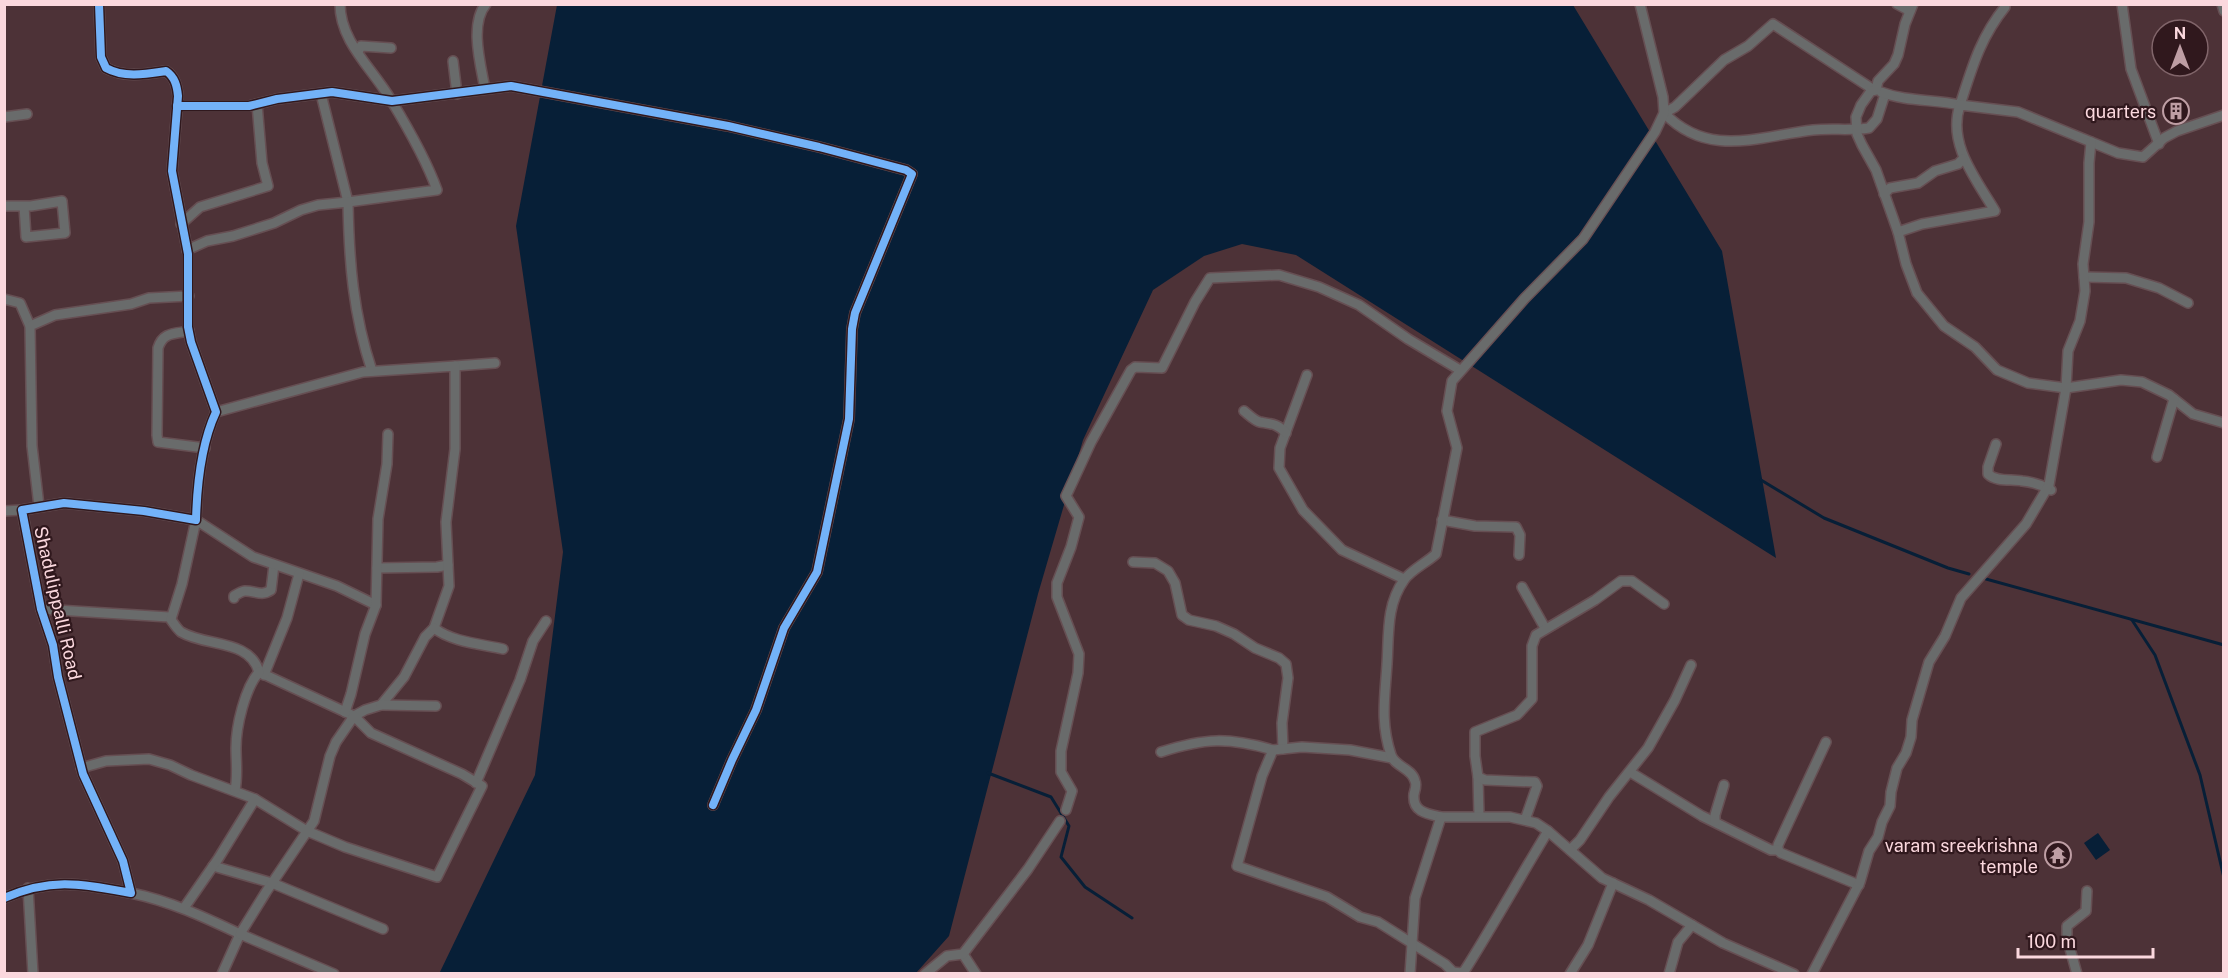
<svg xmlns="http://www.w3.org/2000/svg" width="2228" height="978" viewBox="0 0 2228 978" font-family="'Public Sans',sans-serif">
  <rect width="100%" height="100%" fill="#4d3237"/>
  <g fill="#071f37">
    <path d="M557,5h1016l149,246 54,307 -480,-303 -54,-11 -38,12 -51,34 -70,150 -45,154 -89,342 -33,37 -477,1 96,-199 28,-223 -47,-326z"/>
    <path d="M2098,833l12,17 -14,10 -12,-17z"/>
  </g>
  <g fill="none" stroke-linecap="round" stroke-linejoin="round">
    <g stroke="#071f37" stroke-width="3">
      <path d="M1761,480l63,38 124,50 21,6"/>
      <path d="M1986,579l238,66"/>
      <path d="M2132,620l23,35 45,120 24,103"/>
      <path d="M988,773l63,24 18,29 -8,31 24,30 47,31"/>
    </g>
    <defs>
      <g id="minor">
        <path d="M1897,4l13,7"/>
        <path d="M2122,4l9,65 28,75"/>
        <path d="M2222,4l2,7"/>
        <path d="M358,52l3,-6 30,2"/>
        <path d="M453,61l4,33"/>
        <path d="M485,89c-4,-23 -16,-65 1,-85"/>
        <path d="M1874,90l-101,-66 -25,22 -24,14 -49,47 -11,6c45,46 95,23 149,17 19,-2 38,1 56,-2l8,-9 8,-25"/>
        <path d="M1881,92c26,10 53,7 79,13 12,-37 20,-67 45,-98"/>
        <path d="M321,94l27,108 89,-12c-11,-31 -29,-62 -46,-90 -18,-31 -51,-58 -51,-96"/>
        <path d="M177,106h72l28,-7 55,-7 60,9 119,-15 217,40 91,21 87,23 6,4 -57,139 -3,16 -3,90 -32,153 -33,56 -28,82 -24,50 -19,45"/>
        <path d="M2224,115l-47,16 -13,7 -21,19 -25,-4 -100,-41 -58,-7c-13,39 16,74 35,106l-73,13 -24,8 8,32 11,29 27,33 31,21 22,23 31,13 38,5 55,-8 21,2 27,13 24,19 31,9"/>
        <path d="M4,117l23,-3"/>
        <path d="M1884,194l6,-6 28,-5 17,-12 23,-7 5,-5"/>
        <path d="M4,206h27l31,-5 3,32 -39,4 -2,-31"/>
        <path d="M181,224l19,-17 68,-21 -6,-23 -5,-59"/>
        <path d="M1898,232l-22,-62 -14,-25 -5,-11 -1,-17 5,-12 10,-14 5,-1 2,-9 16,-17 4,-9 7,-31 8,-20"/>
        <path d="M187,250l20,-9 26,-5 41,-13 27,-13 17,-5 30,-3c1,59 5,112 24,169"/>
        <path d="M2084,277l42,1 33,10 29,15"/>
        <path d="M4,299l16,4 10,23"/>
        <path d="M189,331c-15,3 -26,1 -31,17l-1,87 1,7 47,6"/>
        <path d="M455,366l40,-3"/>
        <path d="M1307,375l-27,73 -1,20 24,42 39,40 62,29"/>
        <path d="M1244,411c5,4 11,10 16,11 12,2 18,2 26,11"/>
        <path d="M1996,444l-8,23v7c8,8 23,5 34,7 11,1 20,4 29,9"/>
        <path d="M2157,457l17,-58"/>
        <path d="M39,506l-7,-60 -2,-120 25,-11 76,-11 18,-6 40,-2"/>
        <path d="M4,511l18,-1"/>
        <path d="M1442,520l33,6 41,1 4,8 -1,20"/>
        <path d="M1133,562l22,1 13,8 7,12 7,32 7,5 27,6 18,8 21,14 24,10 7,6 2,14 -6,45 1,26"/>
        <path d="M377,568l60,-1 11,-2"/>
        <path d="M1522,587l23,41"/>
        <path d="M234,598v-2c1,-1 9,-5 10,-5 10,-1 17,6 27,-1l3,-25"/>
        <path d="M41,609l128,8c4,5 7,11 12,15 25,15 69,7 78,40l95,44 11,-6 16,-5 23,-28 21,-40 9,-9 15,-42 -3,-64 9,-73v-83l-92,6 -147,40"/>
        <path d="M171,619l11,-35 14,-64 57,37 84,29 39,19"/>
        <path d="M434,628c18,14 47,16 69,21"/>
        <path d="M264,675l23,-57 12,-44"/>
        <path d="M381,705l55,1"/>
        <path d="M345,712l6,-18 14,-60 11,-29 2,-86 9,-55 1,-30"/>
        <path d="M1826,742l-48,103v5l3,3 78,32"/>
        <path d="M1161,752c44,-14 67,-15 112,-2"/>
        <path d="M1392,758l-42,-8 -48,-3 -29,3 -11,26 -25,90 90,31 33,20 18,5 67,42 8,8 9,1 3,-3c29,-46 55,-93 83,-139"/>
        <path d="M81,768l25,-7 43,-2 21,6 21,10 64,24"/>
        <path d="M1630,772l72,44 69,34h7"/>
        <path d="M1478,777l1,39"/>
        <path d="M476,783l44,-103 13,-39 13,-20"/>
        <path d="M235,790c3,-15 1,-27 1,-42 0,-22 9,-60 23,-76"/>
        <path d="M1066,810l6,-19 -11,-19v-21l17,-78 1,-19 -22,-57v-14l14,-36 8,-30 -13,-21 25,-54 40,-72 4,-3 27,1 33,-66 15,-24 69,-3 40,12 40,18 49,34 52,31"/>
        <path d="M1441,817c-14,-3 -29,-5 -27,-23 1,-4 3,-9 1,-13 -3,-13 -20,-14 -24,-26 -11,-33 -6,-58 -4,-91 2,-29 -1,-59 17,-84 7,-10 22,-17 32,-26l21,-106 -10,-37 5,-30 73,-83 58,-59 72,-107 9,-19 -1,-16 -23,-93"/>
        <path d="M1525,820l12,-34 -2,-4 -50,-2 -7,-3 -3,-21v-24l42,-17 15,-16v-53l4,-11 59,-35 26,-19h11l32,23"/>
        <path d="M1715,821v-6l9,-30"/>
        <path d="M1570,850l10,-10 29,-43 39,-49 27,-48 16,-35"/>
        <path d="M213,866l59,17 111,46"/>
        <path d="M28,888l5,86"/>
        <path d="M131,893c39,8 73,24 109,41l-18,40"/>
        <path d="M4,898c48,-21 78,-14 127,-5l-8,-32 -40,-87 -25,-97 -5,-32 -12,-36 -19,-99 42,-7 80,8 52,9c1,-36 5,-76 20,-108l-25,-70 -3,-15v-73l-16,-83 6,-75c-1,-10 -3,-19 -12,-25 -20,3 -42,7 -60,-3l-5,-11 -2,-53"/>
        <path d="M184,908l34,-49 37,-60 52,32 38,16 92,30 45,-91 -20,-12 -91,-41 -17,-17 -18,26 -6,14 -16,65 -48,71 -26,42 94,40"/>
        <path d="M963,954l13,20"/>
        <path d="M925,974l22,-18 16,-2 65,-85 32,-48"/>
        <path d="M1410,974l5,-76 26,-81h69l26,6 12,8 54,47 47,22 74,43 71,31"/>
        <path d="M1570,974l18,-29 25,-62"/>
        <path d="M1669,974l9,-32 14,-17"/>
        <path d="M1812,974l48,-92 9,-31 9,-14 4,-15 8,-16 1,-14 6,-24 9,-15 5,-16 1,-17 17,-58 16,-26 16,-38 65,-74 23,-39 17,-97 2,-37 12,-30 5,-30 -2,-27 6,-42v-59l2,-21"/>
        <path d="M2077,974l-10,-36v-12l19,-15 1,-20"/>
      </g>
    </defs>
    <use href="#minor" stroke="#664f53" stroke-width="12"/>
    <use href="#minor" stroke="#696b6b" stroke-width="9"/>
    <defs>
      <g id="cycleway">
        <path d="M177,106h72l28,-7 55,-7 60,9 119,-15 217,40 91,21 87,23 6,4 -57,139 -3,16 -3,90 -32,153 -33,56 -28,82 -24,50 -19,45"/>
        <path d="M4,898c48,-21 78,-14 127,-5l-8,-32 -40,-87 -25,-97 -5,-32 -12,-36 -19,-99 42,-7 80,8 52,9c1,-36 5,-76 20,-108l-25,-70 -3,-15v-73l-16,-83 6,-75c-1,-10 -3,-19 -12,-25 -20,3 -42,7 -60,-3l-5,-11 -2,-53"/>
      </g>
    </defs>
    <use href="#cycleway" stroke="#30181d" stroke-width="11"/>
    <use href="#cycleway" stroke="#73b2f8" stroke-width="8"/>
  </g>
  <defs>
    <symbol id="building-ring" viewBox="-11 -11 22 22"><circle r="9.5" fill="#30181d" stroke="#be9ea4" stroke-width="1.5"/><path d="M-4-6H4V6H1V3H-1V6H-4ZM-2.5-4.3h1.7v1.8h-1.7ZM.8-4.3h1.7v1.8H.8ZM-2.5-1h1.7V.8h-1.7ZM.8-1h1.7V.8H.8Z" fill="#be9ea4"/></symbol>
    <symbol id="temple-ring" viewBox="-11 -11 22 22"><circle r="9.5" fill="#30181d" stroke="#be9ea4" stroke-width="1.5"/><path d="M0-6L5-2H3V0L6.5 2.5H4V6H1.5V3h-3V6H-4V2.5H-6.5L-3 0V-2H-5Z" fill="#be9ea4"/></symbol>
  </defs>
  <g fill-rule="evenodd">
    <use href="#building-ring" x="2161" y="96" width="30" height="30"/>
    <use href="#temple-ring" x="2043" y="840" width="30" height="30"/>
  </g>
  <g text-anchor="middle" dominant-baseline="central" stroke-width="4.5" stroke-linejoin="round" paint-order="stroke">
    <g font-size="18" fill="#fbd8de" stroke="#30181d" text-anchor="end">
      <text x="2156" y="111">quarters</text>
      <text x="2038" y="845">varam sreekrishna<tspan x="2038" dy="21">temple</tspan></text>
    </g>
    <g font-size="18" fill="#fbd8de" stroke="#30181d">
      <text transform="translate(58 603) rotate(77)">Shadulippalli Road</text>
    </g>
  </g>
  <rect width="2228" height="978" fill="none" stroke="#fbd8de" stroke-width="12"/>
  <g transform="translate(2180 48)"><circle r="28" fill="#30181d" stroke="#81656a" stroke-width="1.5"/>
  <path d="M0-4.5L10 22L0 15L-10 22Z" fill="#be9ea4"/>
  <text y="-9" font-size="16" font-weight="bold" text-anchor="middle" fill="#fbd8de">N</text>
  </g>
  <path d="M2018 948v9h135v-9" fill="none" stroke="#fbd8de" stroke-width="3"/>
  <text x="2027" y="948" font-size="18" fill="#fbd8de" stroke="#30181d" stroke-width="4.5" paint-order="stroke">100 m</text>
</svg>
